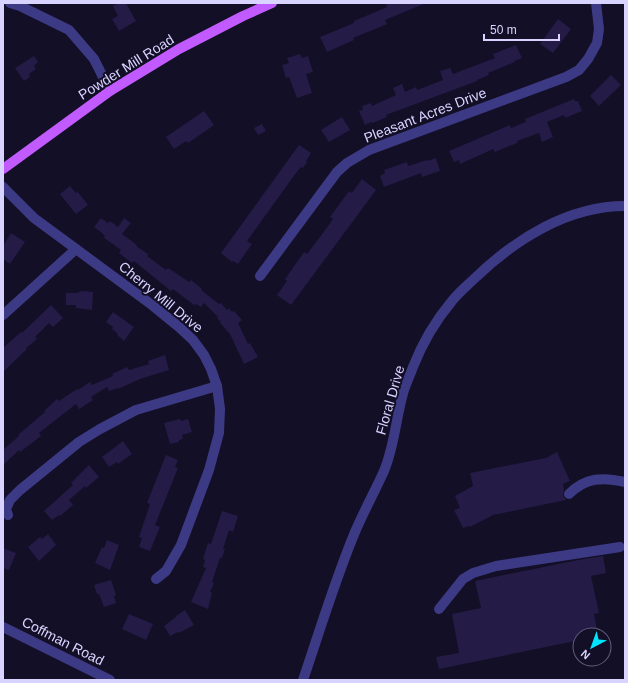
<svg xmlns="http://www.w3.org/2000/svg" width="628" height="683" viewBox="0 0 628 683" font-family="Arial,sans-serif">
  <rect width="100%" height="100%" fill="#130f26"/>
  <g fill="#241b47">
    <path d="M119,3h7l10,18 -17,10 -7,-12 6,-3 -5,-10z"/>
    <path d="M386,3h40l-41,17 2,4 -2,1 -32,13 1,2 -27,12 -7,-15 34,-14v-2l33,-14z"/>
    <path d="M558,19l13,10 -18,24 -13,-9z"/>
    <path d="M516,45l6,13 -8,3 1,1 -27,11 1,2 -12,5v1l-91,34 1,2 -14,6 -1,-1 -7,3 -6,-14 4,-1 -1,-4 9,-3 1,3 24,-11 -3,-7 9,-4 3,8 11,-5 1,3 26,-10 -3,-9 10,-3 3,6 42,-16 -2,-4z"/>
    <path d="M300,54l2,4 6,-2 5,16 -7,2 6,19 -15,5 -8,-21 -3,1 -4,-13 7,-2 -2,-5z"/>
    <path d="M34,56l4,6 -4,4 2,3 -7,5 1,3 -6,4 -9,-13z"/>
    <path d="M611,75l10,10 -22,21 -9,-10z"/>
    <path d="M574,99l1,2h3l4,10 -17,7 -1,-3 -17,7 6,15 -11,5 -3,-9 -22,8v2l-22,9 -2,-3 -33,15 -1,-4 -5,2 -5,-11 61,-26 1,3 15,-6 -1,-3z"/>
    <path d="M204,111l10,14 -26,18 -2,-2 -12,8 -8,-12z"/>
    <path d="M342,117l8,13 -21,12 -8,-12z"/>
    <path d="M262,124l4,7 -8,4 -4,-7z"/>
    <path d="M299,145l12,8 -5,8 1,1 -4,6 -2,-1 -5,6 -49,68 5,3 -14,20 -5,-3 -1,1 -11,-9z"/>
    <path d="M436,158l4,13 -18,6 -1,-4 -37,14 -4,-11 5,-3 -1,-3 23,-8 1,4 19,-6v1z"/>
    <path d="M362,179l14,11 -85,115 -14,-10 10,-14 -2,-2 19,-27 3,2 16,-21 10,-14 -3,-2 19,-26 3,2z"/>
    <path d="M70,186l6,7 2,-1 10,13 -12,9 -16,-20z"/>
    <path d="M101,218l7,5 2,-2 8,6 6,-9 7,5 -9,11 15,11 -1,1 12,8 -1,2 19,14 2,-2 21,14 2,-2 11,9 -1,1 18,14 2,-1 6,7 2,-2 3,4 2,-1 8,9 -4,3 10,21 2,-1 8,14 -14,7 -14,-30 -10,-11 1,-1 -4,-4 1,-1 -14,-14 -3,4 -5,-3 -2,1 -21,-16 -2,2 -37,-30 -2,2 -13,-10 2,-3 -17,-12 1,-2 -4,-4 -7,-5z"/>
    <path d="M11,233l14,9 -15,22 -7,-5v-13z"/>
    <path d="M82,291l11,1 -1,18 -16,-2v-3h-10v-12h10z"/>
    <path d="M51,305l12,13 -10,9 -4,-4 -14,14 2,2 -11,9 1,1 -24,23v-24l18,-16 1,1z"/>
    <path d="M113,312l21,15 -10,14 -7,-6 1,-1 -6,-5 1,-2 -7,-5z"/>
    <path d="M165,355l4,15 -29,9 -22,10v-1l-9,3 -2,-4 -16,10 2,3 -14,9 -3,-5 -37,29 2,3 -9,7 -12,9 -1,-2 -16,15v-15l16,-14 -1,-1 27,-23 -1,-1 13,-12 2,2 18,-12 1,1 12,-8 2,3 21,-9 -1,-2 15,-7 2,3 20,-6 -1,-3z"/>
    <path d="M180,419l1,2 7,-2 4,13 -10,3 1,4 -4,1v2l-9,2 -6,-21z"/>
    <path d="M123,441l9,13 -14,10 -1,-2 -8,5 -7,-10z"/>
    <path d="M557,452l13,29 -7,3 1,6 -1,5 3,5 -73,15 -23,12 -1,-1 -6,2 -9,-18 6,-2 -5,-12 18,-10 -3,-13 76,-15z"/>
    <path d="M166,455l12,5 -3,7 3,1 -23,57 5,2 -10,24 -11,-4 3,-9 -3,-1 11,-33 -3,-1z"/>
    <path d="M89,465l10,12 -13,11 -1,-2 -16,14 4,5 -13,11 -1,-1 -7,5 -8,-9 29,-26 -2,-2z"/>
    <path d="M222,511l16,5 -5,16 -4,-2 -6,19h2l-3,9h-2l-8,24 2,1 -4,9 2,1 -4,16 -17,-7 15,-34 -3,-1 2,-7 -2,-1 5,-16 3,1z"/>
    <path d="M48,534l8,11 -17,16 -11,-14 12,-10 2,2z"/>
    <path d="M107,540l12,5 -9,25 -15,-7 7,-16 2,1z"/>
    <path d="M3,548l13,5 -7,17 -6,-2z"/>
    <path d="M603,556l3,17 -15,3 8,37 -5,1 4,21h-18v5l-141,29 -3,-12 23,-4 -7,-39 29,-6 -6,-27 103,-21z"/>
    <path d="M111,580l5,15 -2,1 2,7 -12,4 -5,-13h-2l-3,-9z"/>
    <path d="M185,610l9,15 -15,8 -1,-1 -8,4 -6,-10 12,-9v-1z"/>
    <path d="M129,614l24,10 -7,16 -24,-11z"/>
  </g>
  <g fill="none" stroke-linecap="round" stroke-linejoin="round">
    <g stroke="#3d3a85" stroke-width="10">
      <path d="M10,3l10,3 49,24 25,29 16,32"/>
      <path d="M3,187l31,31 118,87 27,22 14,13 11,15 7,14 6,17 3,23 -1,24 -10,37 -28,75 -15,26 -10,8"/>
      <path d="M260,276l77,-104 10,-9 22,-13 197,-73 13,-7 9,-11 9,-16 2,-14 -3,-26"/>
      <path d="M3,315l73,-66"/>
      <path d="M569,494c17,-17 34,-17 56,-12"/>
      <path d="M8,515l-2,-6 4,-9 10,-10 59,-48 21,-13 36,-19 81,-24"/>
      <path d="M439,609l24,-30 10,-6 23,-7 124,-19"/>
      <path d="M3,627l107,53"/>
      <path d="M303,680c17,-50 32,-100 52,-148 9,-21 20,-41 29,-61 11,-26 12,-55 20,-81 3,-8 6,-15 9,-23 9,-23 23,-47 39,-66 7,-9 16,-16 24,-24 40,-38 92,-71 149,-71"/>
    </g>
    <path stroke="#c25bff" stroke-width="10" d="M3,169l107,-78 69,-42 64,-33 29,-13"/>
  </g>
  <g text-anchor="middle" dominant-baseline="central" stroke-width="4" stroke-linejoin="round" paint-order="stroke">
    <g font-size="14" fill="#d9d4ff" stroke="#130f26">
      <text transform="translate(126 67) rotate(-32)">Powder Mill Road</text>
      <text transform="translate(425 115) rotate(-21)">Pleasant Acres Drive</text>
      <text transform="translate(161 297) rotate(39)">Cherry Mill Drive</text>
      <text transform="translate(390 400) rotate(-74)">Floral Drive</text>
      <text transform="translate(63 641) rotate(27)">Coffman Road</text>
    </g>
  </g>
  <rect width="628" height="683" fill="none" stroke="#d9d4ff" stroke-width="8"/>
  <g transform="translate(592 647) rotate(221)"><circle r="19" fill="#130f26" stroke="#625e7d"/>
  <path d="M0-3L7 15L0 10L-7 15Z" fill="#00e5ff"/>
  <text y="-6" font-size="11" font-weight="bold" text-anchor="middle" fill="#d9d4ff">N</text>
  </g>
  <path d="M484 34v6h75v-6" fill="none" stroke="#d9d4ff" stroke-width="2"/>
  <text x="490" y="34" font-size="12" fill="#d9d4ff" stroke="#130f26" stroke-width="3" paint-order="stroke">50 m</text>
</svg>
